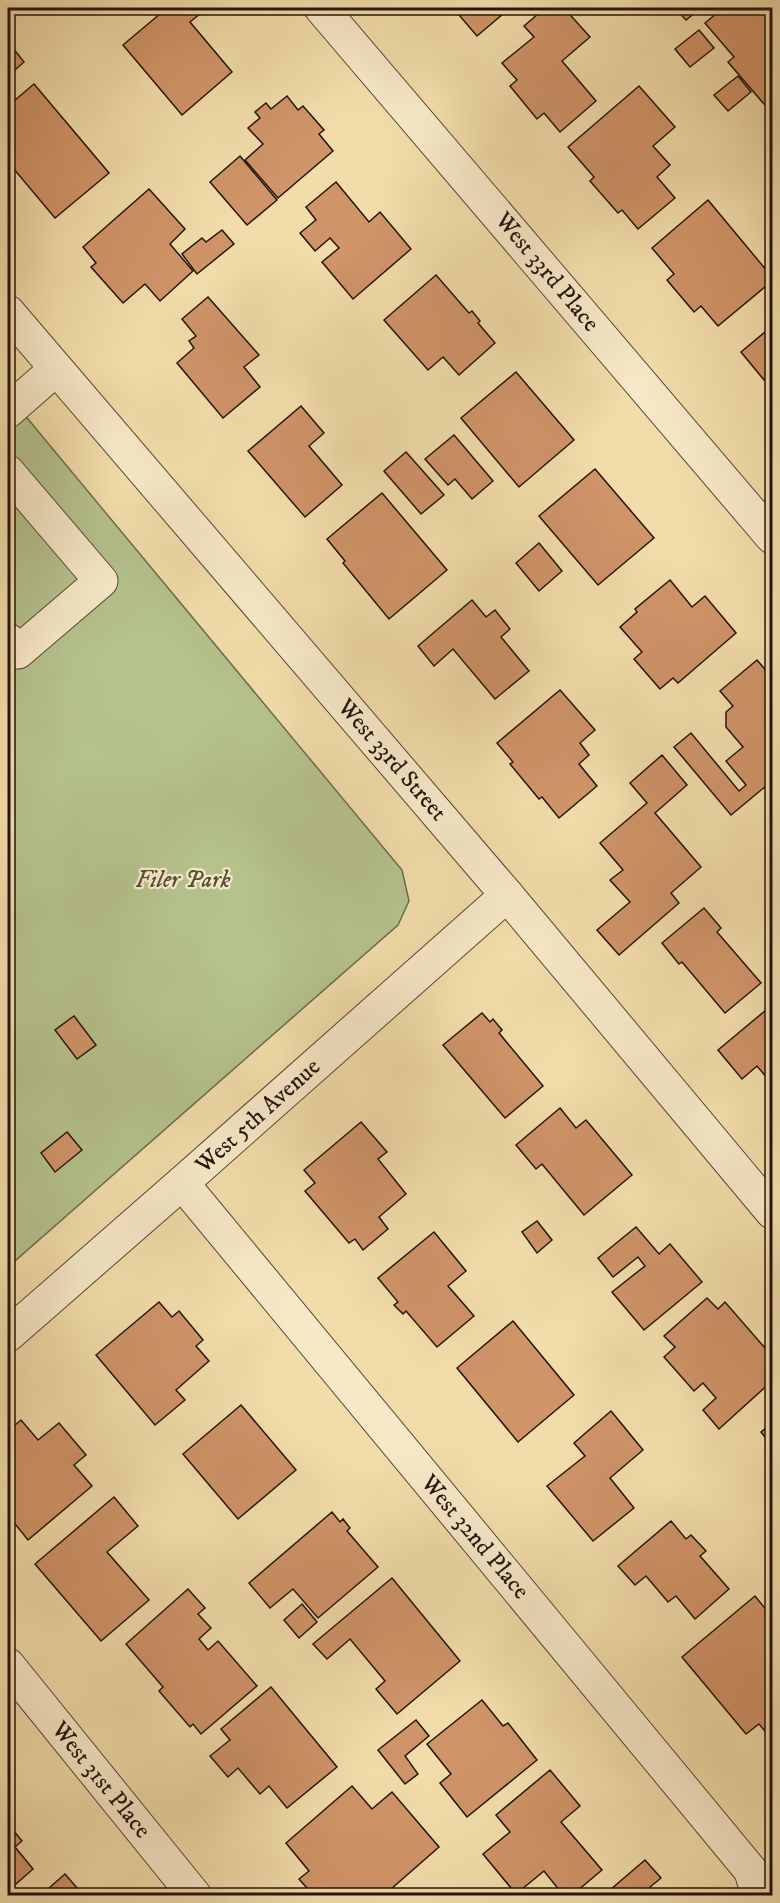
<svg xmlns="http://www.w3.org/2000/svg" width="780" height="1903" viewBox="0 0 780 1903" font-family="'IM FELL DW Pica',serif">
  <rect width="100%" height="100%" fill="#f2ddaa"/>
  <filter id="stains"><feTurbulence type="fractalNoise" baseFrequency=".00333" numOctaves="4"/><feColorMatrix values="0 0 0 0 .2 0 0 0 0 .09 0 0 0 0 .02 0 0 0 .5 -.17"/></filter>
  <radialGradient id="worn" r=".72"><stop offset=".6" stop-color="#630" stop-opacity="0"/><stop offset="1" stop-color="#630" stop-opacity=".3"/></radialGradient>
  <path fill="#b5c28d" stroke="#6c6b4e" stroke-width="1.5" d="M8,395l394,475 7,31 -11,24 -390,342z"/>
  <g fill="#d09469" stroke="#23140e" stroke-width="1.5">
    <path d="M167,8h40l-17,14 42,50 -50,43 -59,-70z"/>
    <path d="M453,8h57l-33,28z"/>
    <path d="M545,8h19l26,29 -28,24 34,40 -36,31 -16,-19 -7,6 -27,-33 7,-6 -15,-17 32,-26 -10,-11z"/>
    <path d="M675,8h26l-15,12z"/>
    <path d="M723,8h49v101l-2,2 -42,-49 6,-5 -29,-34z"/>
    <path d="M699,30l15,18 -24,19 -15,-18z"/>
    <path d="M8,42l16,20 -16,14z"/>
    <path d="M738,76l13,16 -23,19 -14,-16z"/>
    <path d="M34,84l75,89 -54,45 -47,-56v-56z"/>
    <path d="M639,86l36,41 -22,19 17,19 -13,12 18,21 -37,31 -16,-19 -4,3 -28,-32 4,-4 -26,-30z"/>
    <path d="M287,96l11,14 5,-4 21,24 -5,4 14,17 -55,47 -33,-38 18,-16 -15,-16 12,-10 -5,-6 11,-9 5,6z"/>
    <path d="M240,156l37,44 -30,25 -37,-43z"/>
    <path d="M336,182l33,40 11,-10 31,37 -58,50 -31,-37 17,-14 -9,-10 -15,13 -15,-18 16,-13 -10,-13z"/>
    <path d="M149,189l36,40 -15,15 23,27 -33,30 -15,-17 -22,19 -32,-36 5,-4 -13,-16z"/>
    <path d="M708,200l64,77v4l-54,45 -17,-20 -7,6 -27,-32 7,-6 -22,-26z"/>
    <path d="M222,230l12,14 -37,30 -15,-20 20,-16 4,4z"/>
    <path d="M436,275l33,38 3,-2 8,10 -2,2 17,20 -36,32 -16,-18 -15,13 -44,-50z"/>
    <path d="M208,297l51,58 -15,12 16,20 -37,31 -46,-55 17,-15 -5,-7 7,-5 -14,-17z"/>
    <path d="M772,326v47l-8,7 -23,-28z"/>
    <path d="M516,372l58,68 -55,47 -58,-69z"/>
    <path d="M301,406l23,27 -15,13 33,39 -37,32 -57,-66z"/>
    <path d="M454,435l39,46 -21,18 -17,-20 -7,6 -23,-26z"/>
    <path d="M406,452l38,43 -23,19 -37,-43z"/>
    <path d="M595,469l59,69 -56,47 -59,-69z"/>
    <path d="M382,493l65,77 -58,49 -46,-56 2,-2 -18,-22z"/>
    <path d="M539,543l23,28 -23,20 -23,-28z"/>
    <path d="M670,580l22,27 13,-11 31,37 -58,50 -5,-5 -13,11 -26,-30 8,-7 -22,-25 17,-15 -2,-3z"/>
    <path d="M472,600l14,17 9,-7 15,19 -9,8 28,34 -34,28 -42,-50 -19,17 -16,-20z"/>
    <path d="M757,660l12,14 3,-3v110l-41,34 -57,-68 17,-14 48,58 7,-6 -20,-24 17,-14 -17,-20v-15l7,-6 -13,-15z"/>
    <path d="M560,690l35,40 -15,13 9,12 -10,9 18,22 -38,32 -17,-21 -3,2 -29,-35 3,-2 -16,-19z"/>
    <path d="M662,755l25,30 -32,28 46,54 -30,26 8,10 -60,52 -22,-25 33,-28 -20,-22 13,-10 -23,-27 47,-40 -17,-20z"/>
    <path d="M704,908l17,20 -4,4 44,51 -36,30 -43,-51 -3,2 -17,-21z"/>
    <path d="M772,1005v79l-15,-18 -15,13 -24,-29z"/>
    <path d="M482,1013l8,9 3,-3 9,11 -3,3 44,53 -38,32 -62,-73z"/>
    <path d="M74,1016l22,29 -19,14 -22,-29z"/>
    <path d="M560,1108l16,20 10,-8 46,55 -48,40 -42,-51 -6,5 -20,-24z"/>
    <path d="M361,1122l26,30 -9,7 28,35 -27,23 9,12 -25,21 -8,-11 -6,4 -44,-52 10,-8 -11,-13z"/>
    <path d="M67,1132l15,18 -27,22 -14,-19z"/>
    <path d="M537,1221l15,19 -15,13 -15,-21z"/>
    <path d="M636,1227l23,27 11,-10 32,38 -58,48 -32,-38 33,-26 -7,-9 -25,20 -15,-19z"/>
    <path d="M434,1232l32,39 -18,15 26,30 -37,31 -31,-36 -3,3 -9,-9 4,-3 -20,-24z"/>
    <path d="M707,1298l11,11 7,-7 47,54v25l-53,48 -16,-19 13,-12 -13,-15 -9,8 -30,-34 11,-10 -11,-11z"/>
    <path d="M159,1302l13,15 7,-6 24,29 -7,6 13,15 -33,29 9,10 -30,25 -59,-70z"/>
    <path d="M513,1321l61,74 -56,47 -61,-74z"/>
    <path d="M241,1405l55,65 -58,49 -55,-65z"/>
    <path d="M611,1411l32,39 -33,28 24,30 -41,33 -46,-55 38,-30 -11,-13z"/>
    <path d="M21,1420l17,20 21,-17 27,32 -12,10 18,21 -64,54 -20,-25v-84z"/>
    <path d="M772,1423v23l-11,-14z"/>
    <path d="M114,1497l24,29 -31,26 42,48 -48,41 -66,-77z"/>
    <path d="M332,1512l8,10 3,-3 7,9 -3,3 31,36 -60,51 -25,-29 -23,19 -21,-25z"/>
    <path d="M671,1521l15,18 5,-4 15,16 -6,5 29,33 -34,30 -19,-23 -8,6 -22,-26 -11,9 -17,-19z"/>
    <path d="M392,1578l68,83 -63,53 -21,-25 9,-8 -35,-42 -23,20 -14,-15z"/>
    <path d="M188,1589l17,19 -7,6 13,14 -12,11 9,11 10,-9 39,45 -56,48 -8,-10 -3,3 -31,-36 4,-4 -37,-43z"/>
    <path d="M755,1596l17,21v114l-4,4 -9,-11 -13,10 -64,-77z"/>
    <path d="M302,1604l15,18 -18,16 -15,-18z"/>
    <path d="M271,1687l66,80 -50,41 -18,-22 -9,8 -22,-26 -10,9 -18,-21 20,-16 -9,-11z"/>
    <path d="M482,1700l21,26 5,-3 29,37 -70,57 -27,-34 11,-9 -24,-30z"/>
    <path d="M416,1720l13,16 -24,20 13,18 -13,10 -27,-34z"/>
    <path d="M550,1770l30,36 -19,16 41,48 -31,26h-7l-20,-25 -28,23 -33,-40 27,-22 -14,-17z"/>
    <path d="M352,1786l20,23 20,-17 47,55 -56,49h-69l-15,-17 10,-8 -23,-28z"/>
    <path d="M8,1824l14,17 -7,6 18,22 -25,22z"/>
    <path d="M645,1860l16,18 -11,9 7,9h-54z"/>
    <path d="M65,1874l19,22h-44z"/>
  </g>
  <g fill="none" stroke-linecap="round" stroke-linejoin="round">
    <defs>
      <g id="minor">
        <path d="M321,8l451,529"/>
        <path d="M8,312l499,583 265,317"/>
        <path d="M8,411l48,-42"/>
        <path d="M8,472l93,109 -83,71 -10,-12"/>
        <path d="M182,1183l569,688 7,25"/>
        <path d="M8,1335l174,-152 325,-288"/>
        <path d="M8,1665l187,231"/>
      </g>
    </defs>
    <use href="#minor" stroke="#574635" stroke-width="35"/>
    <use href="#minor" stroke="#f7e9c8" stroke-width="33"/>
  </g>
  <g text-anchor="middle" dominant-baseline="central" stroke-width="4.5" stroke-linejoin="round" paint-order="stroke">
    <g font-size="24" fill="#23140e" stroke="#f7e9c8">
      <text transform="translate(547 272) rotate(50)">West 33rd Place</text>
      <text transform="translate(392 760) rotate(49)">West 33rd Street</text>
      <text transform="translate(258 1116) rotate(-42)">West 5th Avenue</text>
      <text transform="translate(475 1537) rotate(50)">West 32nd Place</text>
      <text transform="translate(101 1780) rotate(51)">West 31st Place</text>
    </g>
    <g font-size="24" font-style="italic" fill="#56513a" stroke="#f7e9c8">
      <text x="183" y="880">Filer Park</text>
    </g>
  </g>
  <rect width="780" height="1903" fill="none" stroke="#f2ddaa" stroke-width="30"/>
  <rect x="9" y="9" width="762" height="1885" fill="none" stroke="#23140e" stroke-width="3"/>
  <rect x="15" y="15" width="750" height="1873" fill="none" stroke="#23140e" stroke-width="1.5"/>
  <rect width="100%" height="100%" filter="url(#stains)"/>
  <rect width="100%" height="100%" fill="url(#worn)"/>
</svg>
